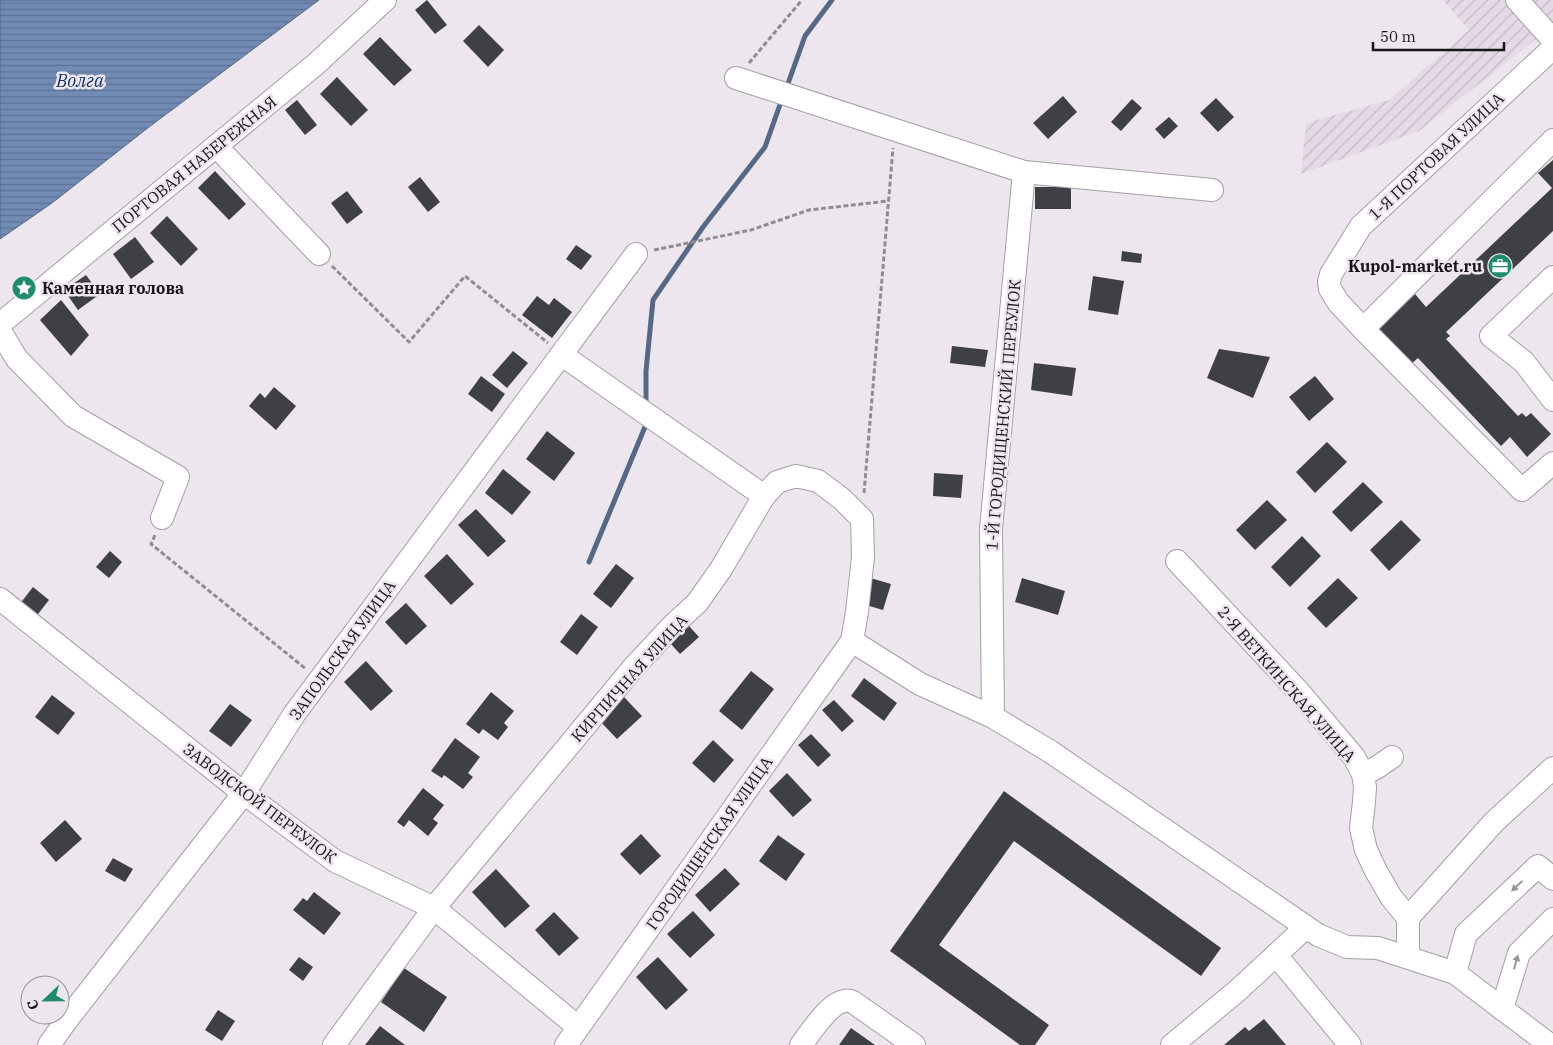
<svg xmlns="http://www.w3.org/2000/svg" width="1553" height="1045" viewBox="0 0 1553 1045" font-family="'IBM Plex Serif',serif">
  <defs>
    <pattern id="industrial-furrows" width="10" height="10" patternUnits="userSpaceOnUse" patternTransform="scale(1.25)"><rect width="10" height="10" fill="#e5d9e7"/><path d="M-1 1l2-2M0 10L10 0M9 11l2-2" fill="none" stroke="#c4b9c5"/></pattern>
    <pattern id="water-rules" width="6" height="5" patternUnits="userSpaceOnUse" patternTransform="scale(1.25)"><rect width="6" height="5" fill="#718bb5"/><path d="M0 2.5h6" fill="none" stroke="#5c7092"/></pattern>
  </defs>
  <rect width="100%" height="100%" fill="#ede6ee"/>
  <path fill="url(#industrial-furrows)" d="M1443,0h110v26l-134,105 -118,43 5,-51 83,-23 80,-70z"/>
  <path fill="url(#water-rules)" stroke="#566886" d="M0,0h319l-170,127 -97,76 -52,36z"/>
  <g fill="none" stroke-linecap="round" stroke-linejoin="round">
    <g stroke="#566886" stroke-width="5">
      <path d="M786,89l19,-53 27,-36"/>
      <path d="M646,406v-35l7,-71 50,-73 62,-80 17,-48"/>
      <path d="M589,562l58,-140"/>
    </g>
  </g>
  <g fill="#3f3f46">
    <path d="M427,0l20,25 -12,9 -20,-24z"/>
    <path d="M479,25l25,25 -16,17 -25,-26z"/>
    <path d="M380,37l32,33 -18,16 -31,-32z"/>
    <path d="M337,77l31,33 -17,16 -31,-32z"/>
    <path d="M1063,96l14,16 -29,27 -15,-16z"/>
    <path d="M1216,98l18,19 -16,15 -18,-19z"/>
    <path d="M1132,99l10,9 -21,23 -10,-9z"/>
    <path d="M297,100l20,25 -12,10 -20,-25z"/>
    <path d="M1169,117l9,9 -14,13 -9,-10z"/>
    <path d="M1553,160v71l-107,101 4,4 -4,3 72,77 4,-3 4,4 5,-4 20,21 -24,23 -17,-20 -9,9 -83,-88 -8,7 -33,-35 38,-36 11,13 126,-119 -14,-15z"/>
    <path d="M215,171l31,33 -17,16 -31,-32z"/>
    <path d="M420,177l20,25 -12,10 -20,-25z"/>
    <rect x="1035" y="187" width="36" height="22"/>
    <path d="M347,191l16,21 -16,12 -16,-21z"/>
    <path d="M167,216l31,33 -17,17 -31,-33z"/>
    <path d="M135,237l19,25 -23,17 -18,-25z"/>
    <path d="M576,245l16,11 -11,14 -15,-11z"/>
    <path d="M1122,251l20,3 -1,9 -20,-2z"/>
    <path d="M86,275l14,19 -22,16 -14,-20z"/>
    <path d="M1093,276l31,5 -6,34 -30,-5z"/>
    <path d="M537,296l12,9 5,-7 18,14 -20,26 -30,-23z"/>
    <path d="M61,300l28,35 -18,21 -31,-36z"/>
    <path d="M952,346l36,4 -3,17 -35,-4z"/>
    <path d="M1219,349l51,8 -17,41 -46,-20z"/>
    <path d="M513,351l15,12 -21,25 -15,-13z"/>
    <path d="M1034,363l42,5 -4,28 -41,-6z"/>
    <path d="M481,376l24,18 -13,18 -24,-18z"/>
    <path d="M1315,376l19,23 -25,22 -20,-24z"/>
    <path d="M274,387l22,19 -20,24 -27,-24 11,-13 5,5z"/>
    <path d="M547,431l28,22 -21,28 -28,-22z"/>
    <path d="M1327,442l20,20 -32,31 -19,-21z"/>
    <path d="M503,469l28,23 -19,23 -27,-22z"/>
    <path d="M934,473l29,2 -2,23 -28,-2z"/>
    <path d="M1363,482l20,20 -32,30 -19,-20z"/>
    <path d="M1267,500l20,20 -32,30 -19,-20z"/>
    <path d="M476,509l30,32 -18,16 -30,-32z"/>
    <path d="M1401,520l20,20 -32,31 -19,-21z"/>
    <path d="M1302,536l19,20 -31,31 -19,-20z"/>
    <path d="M110,551l12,11 -13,16 -13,-11z"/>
    <path d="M447,554l27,30 -23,21 -27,-29z"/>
    <path d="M616,564l18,14 -23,30 -18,-14z"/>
    <path d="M867,577l24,7 -8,26 -24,-7z"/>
    <path d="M1022,578l43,13 -7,24 -43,-13z"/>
    <path d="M1338,578l20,20 -32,30 -19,-20z"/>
    <path d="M33,587l16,13 -14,18 -16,-13z"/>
    <path d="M406,603l21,23 -21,19 -21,-23z"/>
    <path d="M581,614l17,13 -21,28 -17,-13z"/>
    <path d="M689,626l10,11 -19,17 -10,-11z"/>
    <path d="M366,661l27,30 -22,20 -27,-29z"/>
    <path d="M751,671l23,18 -32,41 -23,-19z"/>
    <path d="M864,678l33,25 -13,18 -33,-25z"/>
    <path d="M491,692l23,19 -10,12 4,4 -10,13 -15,-11 -4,5 -13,-10z"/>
    <path d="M52,695l23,18 -17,22 -23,-18z"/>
    <path d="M623,696l19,20 -25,23 -19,-20z"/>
    <path d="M834,700l20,21 -12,11 -20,-22z"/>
    <path d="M230,704l22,16 -21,27 -22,-16z"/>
    <path d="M811,734l20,21 -13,12 -20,-22z"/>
    <path d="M455,738l25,19 -12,16 5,4 -10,12 -19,-14 -2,3 -11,-7z"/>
    <path d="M713,740l21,20 -20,23 -22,-20z"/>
    <path d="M787,773l25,27 -19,17 -24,-26z"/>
    <path d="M423,788l21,17 -11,14 5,4 -10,13 -19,-16 -5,7 -7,-5z"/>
    <path d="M1004,791l217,157 -20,28 -187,-135 -75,104 110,80 -14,20h-15l-130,-94z"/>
    <path d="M65,820l17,19 -26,23 -16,-19z"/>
    <path d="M641,834l20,22 -21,19 -20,-21z"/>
    <path d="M778,835l27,19 -19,27 -27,-20z"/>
    <path d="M113,858l20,11 -8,13 -20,-11z"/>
    <path d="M725,868l15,16 -30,28 -15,-17z"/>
    <path d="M496,869l34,37 -25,22 -33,-36z"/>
    <path d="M314,892l27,21 -17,22 -31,-25 10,-12 4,3z"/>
    <path d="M693,911l22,24 -25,23 -23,-24z"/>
    <path d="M554,912l25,26 -20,18 -24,-26z"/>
    <path d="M299,957l14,10 -10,14 -14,-11z"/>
    <path d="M658,957l30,33 -22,20 -30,-33z"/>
    <path d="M404,968l43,29 -23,35 -43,-30z"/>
    <path d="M218,1010l17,11 -13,20 -17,-11z"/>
    <path d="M1264,1019l22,26h-62l21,-18 4,4z"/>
    <path d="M380,1026l25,19h-40z"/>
    <path d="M851,1028l24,17h-36z"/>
  </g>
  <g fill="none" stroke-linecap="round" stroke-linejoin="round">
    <defs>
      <g id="minor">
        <path d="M1517,0l36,40"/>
        <path d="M1553,48l-192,178 -30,48 -2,8 1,7 8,13 25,27 159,161 31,-27"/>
        <path d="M736,78l288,94 188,18"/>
        <path d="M216,146l103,108"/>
        <path d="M1553,277l-62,59 33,26 29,38"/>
        <path d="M0,324l316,-260 69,-64"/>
        <path d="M1363,329l190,-189"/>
        <path d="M0,331l17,28 56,57 105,61 -16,41"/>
        <path d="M562,355l202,141"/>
        <path d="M1177,561l123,132 54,64 9,17 2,13 -1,15 -3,26 5,22 10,21 15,26 17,21v39"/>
        <path d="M0,599l237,189 98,73 99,47 144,119"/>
        <path d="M852,641l68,43 73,33 58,35 267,183 29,12 31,1 77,25 95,72"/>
        <path d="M993,717l-2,-188 33,-357"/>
        <path d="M1363,774l13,-6 16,-11"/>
        <path d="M1408,918l86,-96 59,-54"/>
        <path d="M1276,955l30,-28"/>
        <path d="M1455,973l11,-39 72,-68 15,13"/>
        <path d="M1502,1009l17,-56 34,-34"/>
        <path d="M49,1045l17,-24 178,-228 51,-80 341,-459"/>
        <path d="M334,1045l100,-137 199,-240 41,-44 23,-21 24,-34 43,-73 13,-14 19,-6 22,5 24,18 20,20 1,38 -6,55 -5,29 -286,404"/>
        <path d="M801,1045c9,-12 29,-43 44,-44 3,-1 6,0 8,1l61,43"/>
        <path d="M1172,1045l65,-54 39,-36 74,90"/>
      </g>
    </defs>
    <use href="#minor" stroke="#a49ea5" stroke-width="24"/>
    <g stroke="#918c91" stroke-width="3" stroke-dasharray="5 2.5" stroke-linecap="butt">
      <path d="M749,63l53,-63"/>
      <path d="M654,250l97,-20 58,-20 79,-9"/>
      <path d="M332,266l77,76 56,-66 83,67"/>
      <path d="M864,493l29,-345"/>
      <path d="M155,535l-4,9 155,125"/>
    </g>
    <use href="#minor" stroke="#fff" stroke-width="22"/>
  </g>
  <defs><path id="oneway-solid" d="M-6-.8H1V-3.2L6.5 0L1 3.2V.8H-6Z" transform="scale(1.25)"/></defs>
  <g fill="#979697">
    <use href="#oneway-solid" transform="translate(1517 886) rotate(137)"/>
    <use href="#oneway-solid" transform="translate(1516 962) rotate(-74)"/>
  </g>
  <defs>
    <symbol id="office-disc" viewBox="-11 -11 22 22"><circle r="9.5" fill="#218c6b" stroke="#ede6ee"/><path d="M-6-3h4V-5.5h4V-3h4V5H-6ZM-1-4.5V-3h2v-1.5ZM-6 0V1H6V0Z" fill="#fff"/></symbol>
    <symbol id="sight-disc" viewBox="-11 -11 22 22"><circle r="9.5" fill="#218c6b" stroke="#ede6ee"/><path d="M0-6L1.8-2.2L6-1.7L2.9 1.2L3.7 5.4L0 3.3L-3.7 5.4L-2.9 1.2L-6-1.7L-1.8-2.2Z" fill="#fff"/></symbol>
  </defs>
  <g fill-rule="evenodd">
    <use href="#office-disc" x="1486" y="252" width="28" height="28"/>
    <use href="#sight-disc" x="10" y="274" width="28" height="28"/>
  </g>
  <g text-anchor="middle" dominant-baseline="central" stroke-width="5" stroke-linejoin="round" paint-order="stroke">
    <g font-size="16" fill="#171517" stroke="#ede6ee">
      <text transform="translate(1436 156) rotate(-43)">1-Я ПОРТОВАЯ УЛИЦА</text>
      <text transform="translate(194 164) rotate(-39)">ПОРТОВАЯ НАБЕРЕЖНАЯ</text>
      <text transform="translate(1003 415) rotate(-85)">1-Й ГОРОДИЩЕНСКИЙ ПЕРЕУЛОК</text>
      <text transform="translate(342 650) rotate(-54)">ЗАПОЛЬСКАЯ УЛИЦА</text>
      <text transform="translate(629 678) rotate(-48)">КИРПИЧНАЯ УЛИЦА</text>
      <text transform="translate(1287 684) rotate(49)">2-Я ВЕТКИНСКАЯ УЛИЦА</text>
      <text transform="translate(260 803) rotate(37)">ЗАВОДСКОЙ ПЕРЕУЛОК</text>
      <text transform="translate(709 843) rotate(-55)">ГОРОДИЩЕНСКАЯ УЛИЦА</text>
    </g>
    <g font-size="16" font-weight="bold" fill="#171517" stroke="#ede6ee" text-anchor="end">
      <text x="1482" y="266">Kupol-market.ru</text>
      <text x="42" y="288" text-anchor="start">Каменная голова</text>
    </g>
    <g font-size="18" font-style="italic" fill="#14356a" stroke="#ede6ee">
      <text x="80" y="80">Волга</text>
    </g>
  </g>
  <g transform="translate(45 1000) rotate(248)"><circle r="24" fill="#ede6ee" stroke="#979298"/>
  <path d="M0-4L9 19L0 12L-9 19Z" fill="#218c6b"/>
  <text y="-8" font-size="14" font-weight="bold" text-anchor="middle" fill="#171517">С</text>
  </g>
  <path d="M1373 42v8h131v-8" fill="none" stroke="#171517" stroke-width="2.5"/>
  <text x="1380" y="42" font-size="15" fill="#171517" stroke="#ede6ee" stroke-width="4" paint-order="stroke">50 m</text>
</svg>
